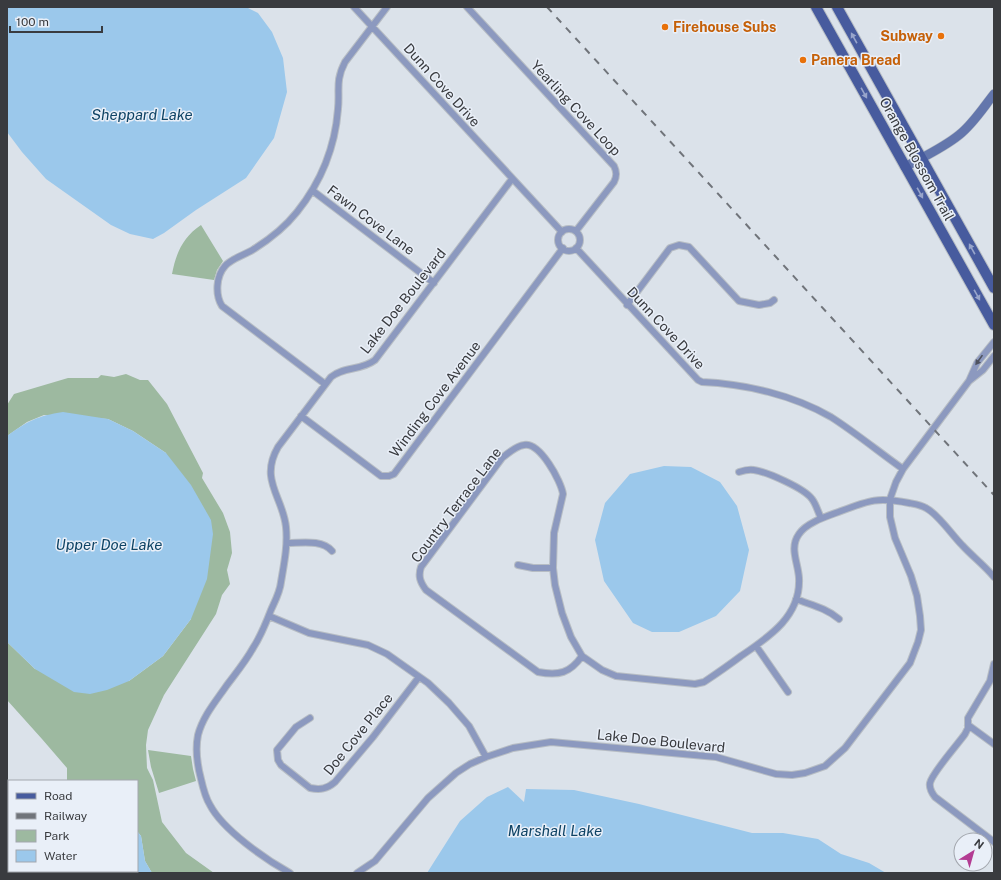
<svg xmlns="http://www.w3.org/2000/svg" width="1001" height="880" font-family="'Public Sans',sans-serif">
<rect width="100%" height="100%" fill="#dbe2ea"/>
<path fill="#9db9a0" d="M201,225L223,261L217,270L214,280L172,274C176,253 183,237 201,225Z
M126,374L140,380H148L167,404L203,473L202,478L223,513L230,532L232,553L227,570L230,584L222,595L216,614L164,695L148,730L146,745L147,768L153,780L162,822L186,853L214,873H152L145,861L141,836L137,831V781H67V768L42,739L7,700V642L35,669L129,681L163,656L191,619L166,453L133,431L108,419L44,415L27,422L7,436V405L14,394L68,378H98L101,375L114,377Z
M148,750L191,756L193,769L196,781L159,793L151,767Z"/>
<path fill="#9bc8eb" d="M7,7H246L258,13L272,32L283,58L287,92L274,138L246,178L196,210L164,233L153,239L130,234L111,225L46,179L22,152L7,132Z
M63,412L108,419L133,431L166,453L191,485L211,520L213,534L207,579L191,619L163,656L129,681L107,690L90,694L74,692L35,669L7,642V436C28,421 37,416 63,412Z
M664,466L691,467L720,482L737,506L749,550L740,591L716,616L679,632H652L633,623L604,581L595,540L605,503L630,474Z
M508,787L524,802L526,789L574,790L639,804L752,833H783L818,839L841,854L869,863L886,873H427L460,821L487,797Z
M137,831L141,836L145,861L152,873H61L62,871H137Z"/>
<g fill="none" stroke-linecap="round" stroke-linejoin="round">
<defs>
<path id="street" d="M354,7L562,232
M467,7L614,166C617,172 617,176 614,182L576,231
M313,191L434,283
M558 240a11 11 0 1 1 22 0a11 11 0 1 1-22 0Z
M576,248L698,380L702,382C746,384 793,395 831,417C856,433 879,452 903,469
M627,305L670,248L679,245L689,247L739,301L759,305L770,303L774,300
M969,381L977,363L994,342
M325,384L222,306C215,295 216,276 225,266C232,258 245,255 254,249C270,239 285,227 297,212C321,182 335,148 338,109C340,90 335,81 345,62L387,7
M301,416L381,476H389L394,474L563,248
M739,472C745,470 749,469 754,470C767,472 804,488 812,499C816,504 818,512 821,518
M287,543C301,543 322,539 332,551
M518,565L533,568H553
M796,599C811,605 826,608 839,619
M269,616L309,633L368,645L387,654L428,683L449,703L469,726L486,757
M756,646L788,692
M582,656C570,673 559,676 538,672L426,590C420,582 418,576 421,567L502,458C508,453 516,446 524,445C540,442 561,481 563,494L554,533L553,568L555,585L562,613L571,637L582,656L602,670L616,676L695,684L704,682C716,674 729,665 741,656C769,637 801,616 799,578C798,562 789,548 799,534C807,522 828,516 841,511C870,500 878,497 909,503C914,504 921,505 926,508C938,514 952,535 962,545C972,556 984,565 994,577
M994,664L990,681L968,718V728L965,734C958,744 932,773 930,783C929,788 932,793 935,797L994,842
M310,718L296,727L277,750L278,760L281,765L310,788C320,790 327,789 335,782L373,737L419,677
M968,725L994,744
M290,873C265,859 223,830 210,805C205,797 203,788 201,779C197,764 195,750 198,735C203,716 216,701 227,685C236,673 246,661 253,648C261,636 266,623 271,610C275,601 280,592 281,582C284,564 288,545 286,527C283,497 259,480 278,447L331,377C344,366 361,371 375,360L512,179
M357,873L375,861L428,798L456,773L470,764L486,757L513,748L551,742L716,757L776,774L792,775L805,773L825,766L845,748L910,663L918,642L921,630L920,616L917,596L911,576L895,538L890,517V499L896,482L903,469L969,381L983,370L994,356"/>
<path id="secondary" d="M905,167C923,157 943,148 959,135C973,124 983,108 994,94"/>
<path id="primary" d="M816,7L994,325
M837,7L994,288"/>
</defs>
<use href="#street" stroke="#b7bdc4" stroke-width="8"/>
<use href="#secondary" stroke="#b7bdc4" stroke-width="10"/>
<use href="#primary" stroke="#b7bdc4" stroke-width="12"/>
<use href="#street" stroke="#8c99bf" stroke-width="6"/>
<use href="#secondary" stroke="#6376ac" stroke-width="9"/>
<use href="#primary" stroke="#475b9e" stroke-width="10"/>
<path stroke="#70747a" stroke-width="2" stroke-dasharray="7 7" stroke-linecap="butt" d="M547,7L994,495"/>
</g>
<defs><path id="oneway-solid" d="M-6-.8H1V-3.2L6.5 0L1 3.2V.8H-6Z"/></defs>
<g fill="#98a5cb">
<use href="#oneway-solid" transform="translate(854 38) rotate(-119)"/>
<use href="#oneway-solid" transform="translate(864 93) rotate(61)"/>
<use href="#oneway-solid" transform="translate(920 193) rotate(61)"/>
<use href="#oneway-solid" transform="translate(972 249) rotate(-119)"/>
<use href="#oneway-solid" transform="translate(977 295) rotate(61)"/>
</g>
<use fill="#4e525f" href="#oneway-solid" transform="translate(979 360) rotate(125)"/>
<g fill="#e8710a" stroke="#e9eff8" stroke-width="1.5">
<circle cx="665" cy="27" r="4"/>
<circle cx="941" cy="36" r="4"/>
<circle cx="803" cy="60" r="4"/>
</g>
<g text-anchor="middle" stroke-width="3" stroke-linejoin="round" paint-order="stroke">
<g font-size="14" font-weight="bold" fill="#c56008" stroke="#e9eff8" text-anchor="start">
<text x="673" y="32">Firehouse Subs</text>
<text x="933" y="41" text-anchor="end">Subway</text>
<text x="811" y="65">Panera Bread</text>
</g>
<g font-size="14" fill="#393b3f" stroke="#e9eff8">
<text transform="translate(442 85) rotate(48)" y="5">Dunn Cove Drive</text>
<text transform="translate(576 108) rotate(47)" y="5">Yearling Cove Loop</text>
<text transform="translate(917 159) rotate(61)" y="5">Orange Blossom Trail</text>
<text transform="translate(371 220) rotate(37)" y="5">Fawn Cove Lane</text>
<text transform="translate(403 301) rotate(-52)" y="5">Lake Doe Boulevard</text>
<text transform="translate(666 328) rotate(47)" y="5">Dunn Cove Drive</text>
<text transform="translate(435 399) rotate(-53)" y="5">Winding Cove Avenue</text>
<text transform="translate(456 505) rotate(-53)" y="5">Country Terrace Lane</text>
<text transform="translate(358 734) rotate(-51)" y="5">Doe Cove Place</text>
<text transform="translate(661 741) rotate(6)" y="5">Lake Doe Boulevard</text>
</g>
<g font-size="15" font-style="italic" fill="#0e4365" stroke="#e9eff8">
<text x="142" y="120">Sheppard Lake</text>
<text x="109" y="550">Upper Doe Lake</text>
<text x="555" y="836">Marshall Lake</text>
</g>
</g>
<rect width="1001" height="880" fill="none" stroke="#393b3f" stroke-width="16"/>
<rect x="8" y="780" width="130" height="92" fill="#e9eff8" stroke="#a3a7ae"/>
<rect x="16" y="793" width="20" height="6" fill="#475b9e" stroke="#a3a7ae"/>
<text x="44" y="800" font-size="12" fill="#393b3f">Road</text>
<rect x="16" y="813" width="20" height="6" fill="#70747a" stroke="#a3a7ae"/>
<text x="44" y="820" font-size="12" fill="#393b3f">Railway</text>
<rect x="16" y="830" width="20" height="12" fill="#9db9a0" stroke="#a3a7ae"/>
<text x="44" y="840" font-size="12" fill="#393b3f">Park</text>
<rect x="16" y="850" width="20" height="12" fill="#9bc8eb" stroke="#a3a7ae"/>
<text x="44" y="860" font-size="12" fill="#393b3f">Water</text>
<g transform="translate(973 852) rotate(37)"><circle r="19" fill="#e9eff8" stroke="#a3a7ae"/>
<path d="M0-3L7 15L0 10L-7 15Z" fill="#b33c93"/>
<text y="-6" font-size="11" font-weight="bold" text-anchor="middle" fill="#393b3f">N</text>
</g>
<path d="M10 26v6h92v-6" fill="none" stroke="#393b3f" stroke-width="2"/>
<text x="16" y="26" font-size="12" fill="#393b3f" stroke="#e9eff8" stroke-width="3" paint-order="stroke">100 m</text>
</svg>
